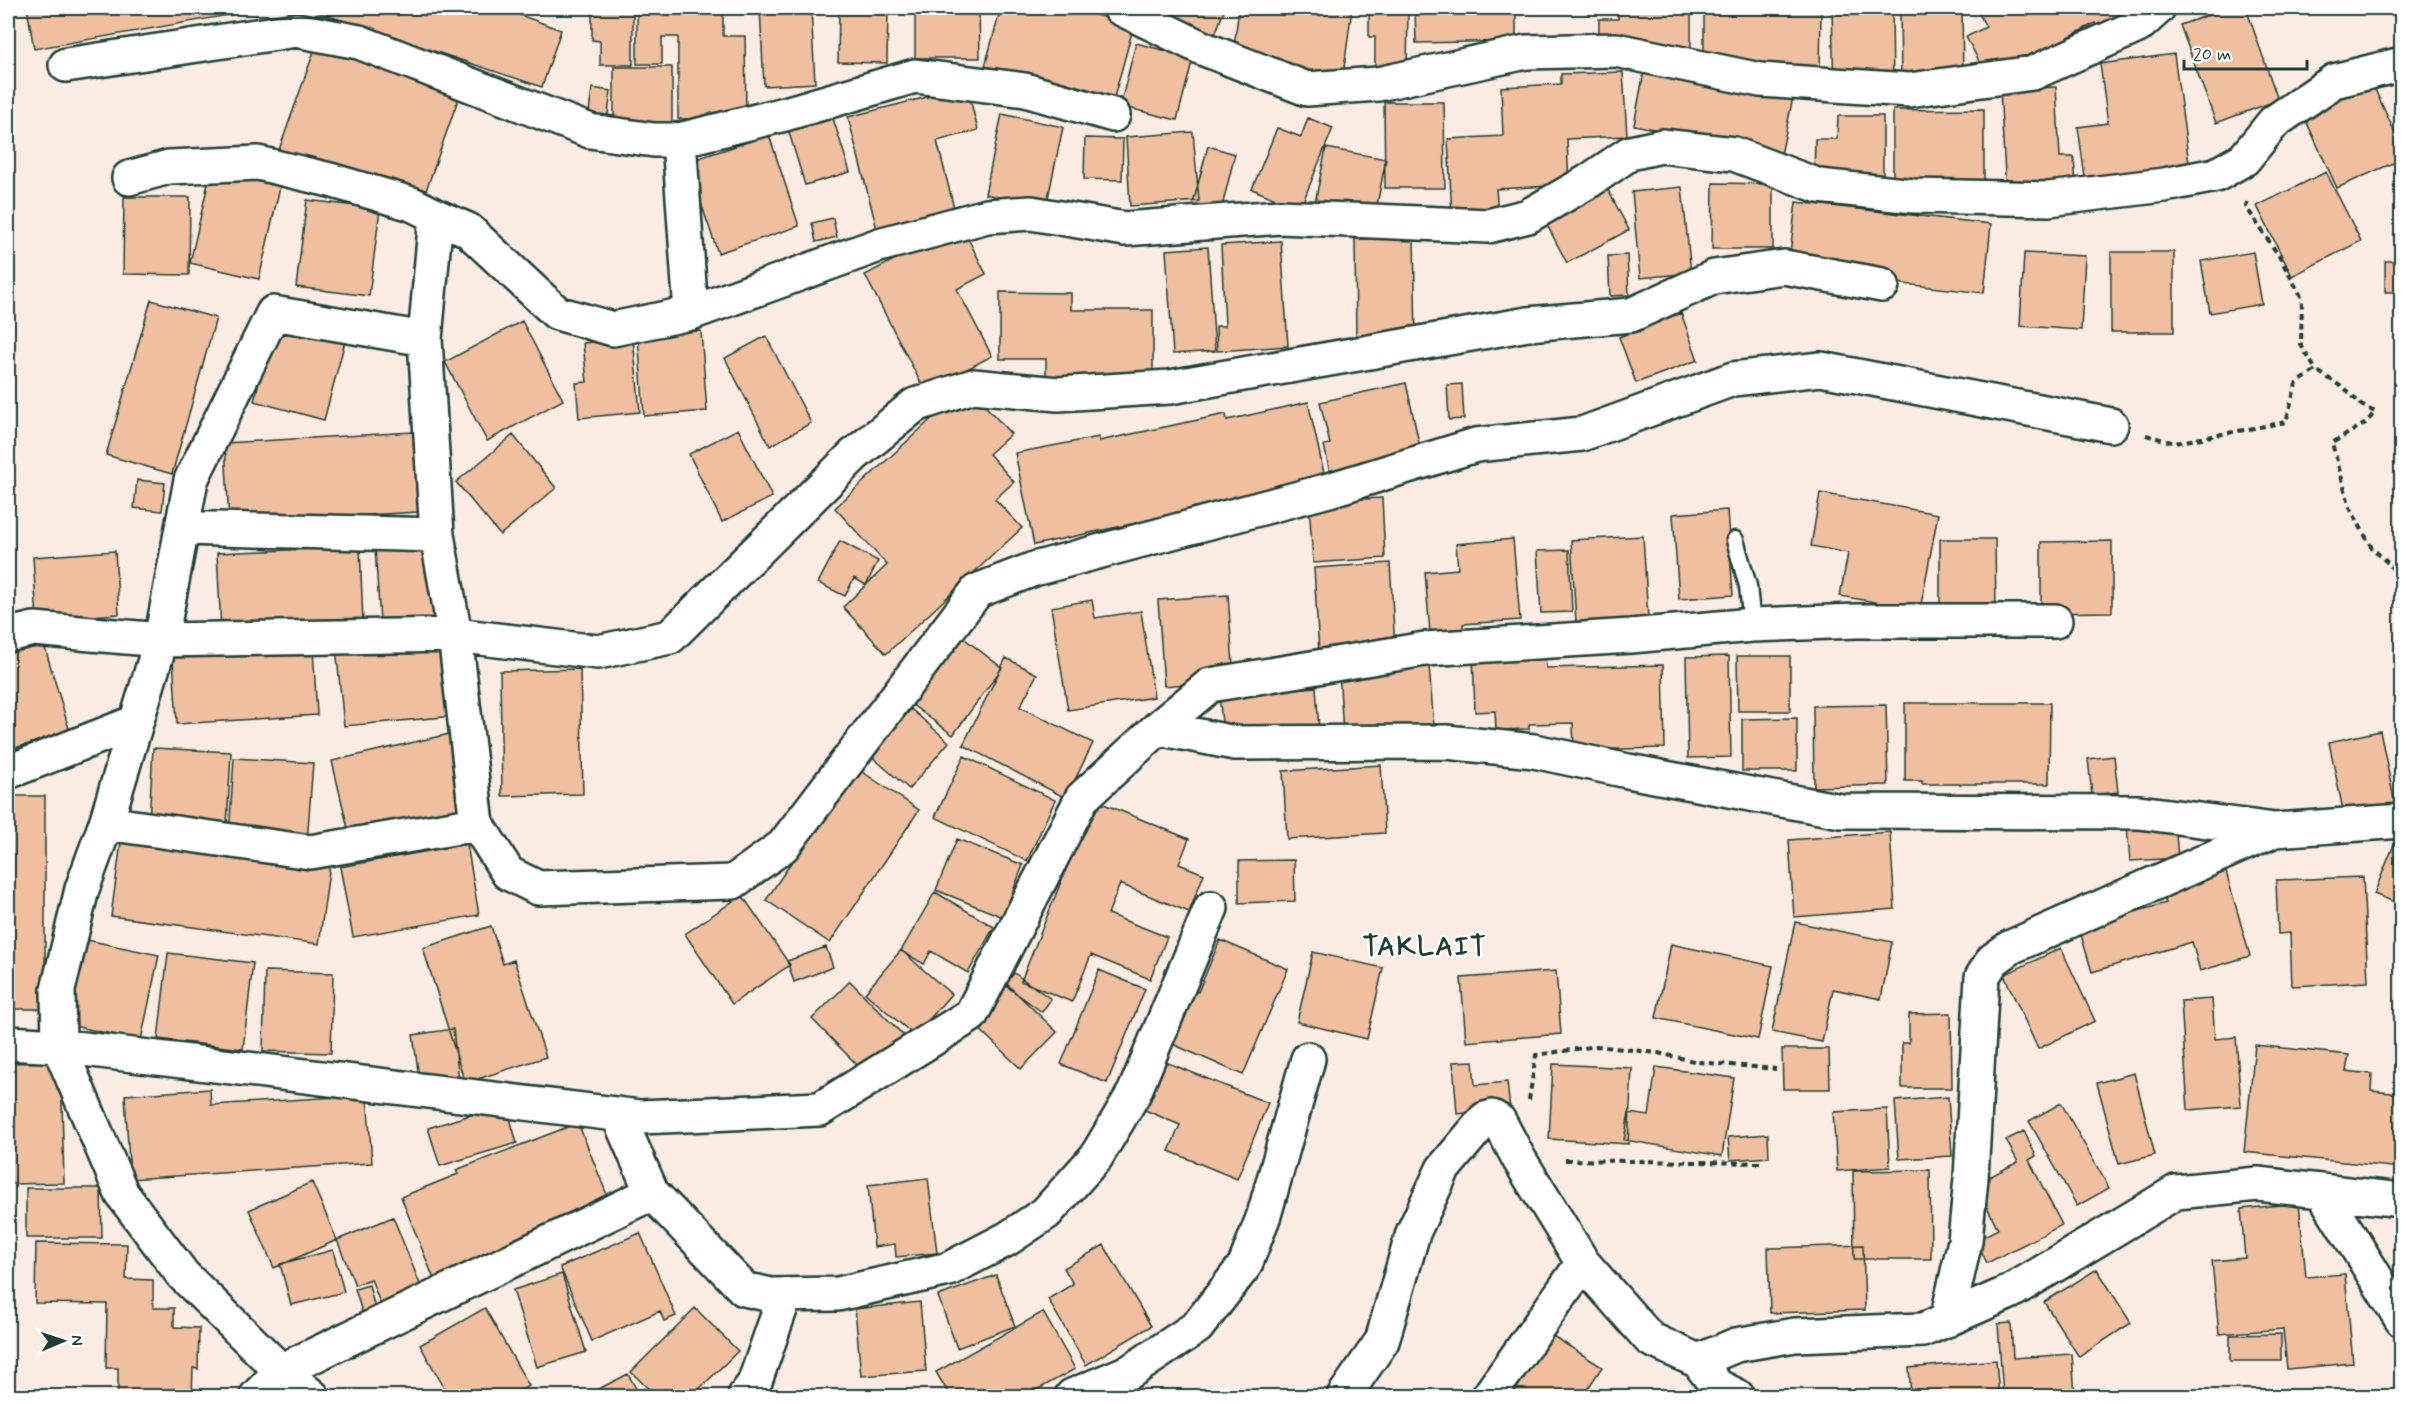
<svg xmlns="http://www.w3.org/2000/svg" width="2409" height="1404" font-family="Mynerve,sans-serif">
<rect width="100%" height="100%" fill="#faece2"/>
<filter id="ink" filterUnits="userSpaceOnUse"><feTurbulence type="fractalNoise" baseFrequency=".0167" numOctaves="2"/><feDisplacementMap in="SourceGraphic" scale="12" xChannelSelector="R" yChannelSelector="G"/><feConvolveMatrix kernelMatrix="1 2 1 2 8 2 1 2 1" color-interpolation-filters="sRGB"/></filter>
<g filter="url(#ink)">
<path fill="#f0bfa0" stroke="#1f3d34" stroke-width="1.5" d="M27,8H269L34,49Z
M305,8H501L561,30L542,87Z
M592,8H633V65H600V41L592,40Z
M637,8H723V36H745L746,118L678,119V37H662V64H637Z
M760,8H811L815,83L764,86Z
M839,8H888L887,63L838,62Z
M915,8H979L980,58H915Z
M1001,8H1069L1134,25L1113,101L985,66Z
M1146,8H1225L1208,53Z
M1239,8H1352L1343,76L1232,62Z
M1369,8H1408L1407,70L1375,69V37H1369Z
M1415,8H1516V41L1416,43Z
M1618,8H1691V55H1599V19H1618Z
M1704,8H1821L1820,76L1704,75Z
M1832,8H1892L1893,92H1834Z
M1900,8H1962L1963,82H1901Z
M1976,8H2135L2097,28L2095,23L1989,79L1966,37L1986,27Z
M2229,8H2246L2278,100L2216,123L2180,25Z
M317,43L460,94L422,202L279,150Z
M1136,43L1193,58L1177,120L1120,106Z
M2174,54L2191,178L2087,192L2078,127L2108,123L2100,64Z
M1645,66L1793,97L1781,155L1634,125Z
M614,67H672V126H614Z
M1623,72L1627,136L1567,139L1569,185L1496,189L1498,213L1452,215L1448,139L1503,136L1501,87L1561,84V74Z
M2372,83L2402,148V159L2337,188L2303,114Z
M967,87L978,130L937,141L954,208L877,229L848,117Z
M2056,87L2060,157H2074L2076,187L2006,191L2000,90Z
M592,88L611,91L607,122L588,120Z
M1384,102H1444L1445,188H1385Z
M1984,109V183H1893V110Z
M831,112L850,172L805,185L787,126Z
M1002,114L1063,127L1046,207L985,194Z
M1838,116H1883V179L1814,178L1815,139H1837Z
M1308,118L1333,128L1300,209L1252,189L1277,128L1301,137Z
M1193,132L1199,201L1130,206L1126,137Z
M769,135L799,226L718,253L687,162Z
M1085,138L1123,139L1122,180L1084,179Z
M1208,146L1235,154L1220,215L1192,207Z
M1326,148L1386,159L1375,215L1315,203Z
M212,166L281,182L259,279L190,263Z
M2326,172L2361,241L2292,276L2257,206Z
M1713,183L1773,184V249H1712Z
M1682,187L1691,273L1640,278L1632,192Z
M1607,188L1629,230L1567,263L1545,221Z
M124,197H190L189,275L123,274Z
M307,200L380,209L369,296L296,287Z
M1796,202L1991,224L1984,293L1788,271Z
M833,218L837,237L816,242L812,223Z
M961,225L986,274L957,289L992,356L925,391L865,275Z
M1355,239H1414L1416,340L1356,341Z
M1281,241L1288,346L1217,351L1216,326H1225L1221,245Z
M1208,247L1215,351L1173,354L1166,250Z
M2111,252H2174V332H2111Z
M2253,252L2262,304L2210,313L2201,261Z
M2024,253L2085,256L2081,330L2020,326Z
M1627,255L1629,295L1610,296L1608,256Z
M2385,261H2402V292H2385Z
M1000,292L1071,293V310H1153V384L1046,383V359H1000Z
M151,300L216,318L172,474L106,455Z
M1681,313L1698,360L1636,383L1619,337Z
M277,314L347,334L324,420L254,401Z
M522,321L563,400L487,441L445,362Z
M701,331L707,411L644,416L638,335Z
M766,336L811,423L770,446L725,358Z
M633,338L640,412L579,418L576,383L587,382L583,343Z
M1406,383L1421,452L1330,473L1324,445L1330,444L1320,402Z
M1462,384L1464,419L1449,420L1447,385Z
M967,386L1011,434L989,454L1014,482L995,499L1022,528L886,654L843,607L887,565L835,508Z
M1308,402L1326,482L1034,545L1015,453L1099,437V441L1226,414L1227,420Z
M738,429L772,497L722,522L689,454Z
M413,432L418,512L229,523L225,443Z
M513,435L556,488L500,535L456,482Z
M137,480L165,483L162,511L134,508Z
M1820,493L1938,514L1920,610L1840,596L1848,553L1811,546Z
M1382,498L1385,558L1313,563L1309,502Z
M1727,510L1733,595L1679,599L1673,514Z
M1643,536L1648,618L1576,622L1571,540Z
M1513,539L1520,620L1463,624V630L1430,633L1425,572L1458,569L1456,544Z
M1940,539H1995L1996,617H1940Z
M840,541L878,561L866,585L854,578L845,596L818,583Z
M2112,541V612L2041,613V542Z
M443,544L447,617L380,621L375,548Z
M360,547L363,623L221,629L217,553Z
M1569,550L1572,612L1541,613L1537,551Z
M115,551L119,614L37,620L33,557Z
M1390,563L1395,648L1319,653L1314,568Z
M1228,595L1234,680L1164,686L1158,600Z
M1092,600L1095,618L1141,611L1154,697L1068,710L1051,607Z
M961,636L1002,668L953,735L911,704Z
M448,637L455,716L344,726L336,647Z
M43,641L70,732L8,750V651Z
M313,648L317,715L177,724L173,658Z
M1545,655L1546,668L1663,665L1665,748L1574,750L1573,723L1529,724V729L1496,730L1495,711L1475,712L1473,657Z
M1729,656L1731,757L1688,758L1686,657Z
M1737,656H1790V711H1738Z
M1006,658L1037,674L1020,707L1093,743L1066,798L963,745Z
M1429,666L1434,727L1343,733L1339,672Z
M580,669L583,794L502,796L500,671Z
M1316,687L1319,730L1224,739L1219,696Z
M1905,703H2050L2049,784H1922V781H1905Z
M1886,705L1888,785L1814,787L1813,706Z
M911,709L949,742L909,789L871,756Z
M1797,718V771H1742V719Z
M2380,731L2395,804L2344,815L2329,742Z
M454,733L472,809L350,837L332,761Z
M153,748L231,752L227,826L149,822Z
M964,756L1055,800L1027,861L935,817Z
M2114,756L2118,792L2092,795L2088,759Z
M234,758L313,763L307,842L229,836Z
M1381,765L1385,833L1287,839L1283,771Z
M855,767L919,810L830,943L766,900Z
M8,796H45V1009H8Z
M1094,800L1189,839L1179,864L1204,874L1189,912L1120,884L1108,914L1167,937L1150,979L1091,955L1072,1002L1021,981Z
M2175,823L2178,858L2130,861L2127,826Z
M1890,832L1895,909L1794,917L1789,840Z
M2399,832L2402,833V905L2374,894Z
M122,835L330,864L319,944L111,916Z
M957,839L1023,865L1003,917L936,890Z
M467,844L479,915L353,937L340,867Z
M1294,860L1295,901L1239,903V861Z
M2226,872L2250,956L2200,971L2192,942L2092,972L2079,928L2166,903L2162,891Z
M2363,877L2368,982L2292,986L2290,933L2278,934L2276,880Z
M935,892L994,927L968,973L931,951L924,964L901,951Z
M742,895L790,965L732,1004L685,934Z
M1795,922L1892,942L1881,999L1833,989L1822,1042L1772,1032Z
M491,926L503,964L514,960L546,1057L465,1083L423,948Z
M87,940L159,955L141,1040L68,1025Z
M1220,940L1288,969L1243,1075L1170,1043L1193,990L1198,992Z
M1671,944L1773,966L1758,1039L1656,1018Z
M826,947L833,967L794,982L787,961Z
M2061,948L2095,1021L2038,1049L2004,975Z
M901,950L951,994L915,1036L865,993Z
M1313,952L1383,968L1367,1039L1297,1022Z
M168,953L253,963L243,1049L158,1039Z
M1099,970L1145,989L1107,1083L1061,1064Z
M265,971L333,973L331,1053L263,1051Z
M1556,971L1561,1034L1466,1042L1461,978Z
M1014,973L1051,999L1042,1012L1005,985Z
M850,981L905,1037L867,1075L812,1019Z
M1008,985L1057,1032L1021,1069L972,1022Z
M2212,999L2215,1039L2236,1037L2241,1106L2188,1110L2181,1001Z
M1951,1013L1952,1088H1902V1043H1909V1014Z
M453,1029L459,1080L420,1085L413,1035Z
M2255,1045L2349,1055L2346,1071L2372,1074L2371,1091L2402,1094V1168L2244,1152Z
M1782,1049H1829L1830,1089H1783Z
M1158,1059L1268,1103L1237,1179L1169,1151L1180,1125L1138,1107Z
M1473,1061L1475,1085L1507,1082L1510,1109L1457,1114L1453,1062Z
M61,1062L64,1183L8,1184V1063Z
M1553,1064L1632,1068L1628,1144L1549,1139Z
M1656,1067L1734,1078L1722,1156L1624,1140L1629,1113L1649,1116Z
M2134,1073L2155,1155L2119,1164L2097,1083Z
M210,1089L211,1105L367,1095L372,1163L130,1179L125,1095Z
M1948,1097L1952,1156L1899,1159L1895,1101Z
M2061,1103L2109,1188L2077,1206L2029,1121Z
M506,1104L517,1143L440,1166L428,1128Z
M1887,1109L1890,1167L1837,1171L1833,1112Z
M578,1123L612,1207L434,1279L401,1197L458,1174L456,1170Z
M2024,1131L2036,1156L2029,1160L2062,1225L1987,1263L1976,1240L1998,1229L1976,1184L2018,1162L2006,1140Z
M1768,1134L1769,1157L1730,1160L1728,1137Z
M1930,1170L1931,1259H1854L1853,1171Z
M928,1178L937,1253L896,1257L895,1244L874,1247L868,1185Z
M312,1182L337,1240L274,1268L249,1210Z
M26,1188H101L102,1238H26Z
M2299,1203L2306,1277L2345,1274L2353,1363L2287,1369L2283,1329L2219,1334L2212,1261L2245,1258L2241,1209Z
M393,1217L424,1294L383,1311L371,1279L355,1285L337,1240Z
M640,1233L676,1316L664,1321L660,1311L592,1341L560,1267Z
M36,1243L127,1244L126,1279L153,1280V1308H174V1327L199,1328L198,1369L193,1368L192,1396H118V1368H106L107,1304L35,1303Z
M1104,1245L1151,1326L1086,1365L1048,1299L1073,1284L1064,1268Z
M1863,1245L1865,1310L1770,1313L1768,1248Z
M333,1250L344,1292L291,1305L280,1264Z
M2097,1269L2131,1323L2079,1357L2044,1302Z
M562,1274L586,1352L537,1367L513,1290Z
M996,1275L1015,1326L957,1348L938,1296Z
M369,1285L375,1309L362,1312L355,1289Z
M920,1302L926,1371L861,1376L855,1309Z
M485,1308L529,1386L511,1396H449L420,1345Z
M695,1308L738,1351L692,1396H656L631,1372Z
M1043,1312L1075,1369L1026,1396H950L936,1372Z
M2011,1323L2013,1358L2072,1354L2075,1396H2003L1998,1324Z
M1545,1331L1602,1367L1583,1396H1504Z
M2281,1334V1361H2230V1335Z
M1996,1360L1999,1396H1911L1909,1368Z
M628,1374L640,1396H585Z"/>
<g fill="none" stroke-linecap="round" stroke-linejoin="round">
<defs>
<path id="lane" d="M1735,540L1748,586L1752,625"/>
<path id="street" d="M1120,8L1202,48L1307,89L1378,84L1526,52L1616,50L1760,80L1909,90L2033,73L2138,26L2158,8
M66,65L296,30L359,42L590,131L654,140H679L785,114L915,76L1025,90L1113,115
M679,140L691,313
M129,178L169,167L258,163L330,180L412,204L436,216
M425,339L436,216L468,230L557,313L613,329L691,313L879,245L987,216L1031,213L1125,229L1280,217L1488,226L1528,216L1589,181L1630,153L1662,146L1734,154L1819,186L1914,196L2049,199L2164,185L2216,175L2244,159L2274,122L2334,81L2402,64
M182,528L437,535
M2055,621H1857L1752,625L1631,636L1425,649L1210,685L1158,728L1235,743L1446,742L1534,751L1628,771L1841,811L2139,812L2275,830L2402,821
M8,635L34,629L161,640L455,635L598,652L670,637L854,455L915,405L973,386L1058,394L1170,387L1528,324L1631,315L1714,277L1784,267L1882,285
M8,772L136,722
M106,823L310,852L477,824
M8,1043L59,1046L640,1117L820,1109L971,1015L1082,798L1158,728
M618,1115L652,1193L744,1289L771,1295L838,1294L949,1269L1007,1239L1046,1213L1096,1157L1134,1093L1211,908
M2322,1191L2402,1320
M1947,1320L1965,1241L1971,1178L1982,977L1993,960L2011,947L2275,830
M257,1396L281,1371L652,1193
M312,1396L281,1371L183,1275L122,1194L59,1046L58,990L82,889L106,823L161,640L191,480L273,313L425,339L437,535L455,635L477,824L508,873L538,888L733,882L783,846L977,591L1034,569L1329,490L1476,445L1582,434L1733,379L1821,369L2111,425
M745,1396L754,1384L785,1295
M1072,1396L1131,1371L1197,1327L1245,1265L1264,1215L1308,1059
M1344,1396L1382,1341L1413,1233L1443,1169L1485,1119L1492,1117L1499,1121L1519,1159L1583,1263L1650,1339L1698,1361
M1489,1396L1583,1263
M1737,1396L1717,1386L1698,1361L1736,1345L1795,1335L1923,1330L2010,1292L2176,1192L2258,1184L2402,1200"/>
</defs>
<use href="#lane" stroke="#1f3d34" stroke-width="21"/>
<use href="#street" stroke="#1f3d34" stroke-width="38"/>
<path stroke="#1f3d34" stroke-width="4" stroke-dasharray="6 4.5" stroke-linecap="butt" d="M2247,202L2246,207L2279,256L2302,298L2301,345L2316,370
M2146,435L2175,443L2286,422L2296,384L2316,370L2348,391L2361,405L2375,412L2366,423L2332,443L2350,508L2372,548L2390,565L2402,583
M1529,1100L1536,1055L1597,1046L1658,1053L1698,1062L1776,1069
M1565,1160L1762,1163"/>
<use href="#lane" stroke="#fff" stroke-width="16"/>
<use href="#street" stroke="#fff" stroke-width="33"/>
</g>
</g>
<g text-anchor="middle" stroke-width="4.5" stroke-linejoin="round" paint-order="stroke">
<g font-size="27" font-weight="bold" letter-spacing="1.5" fill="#1f3d34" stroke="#fff">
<text x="1425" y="955">TAKLAIT</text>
</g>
</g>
<rect width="2409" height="1404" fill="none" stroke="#fff" stroke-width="30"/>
<rect x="15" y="15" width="2379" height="1374" fill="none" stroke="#1f3d34" stroke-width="2" filter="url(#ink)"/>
<g transform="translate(63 1341) rotate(88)" stroke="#ffffff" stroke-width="4.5" paint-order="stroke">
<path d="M0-4.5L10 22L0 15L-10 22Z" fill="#1f3d34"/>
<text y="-9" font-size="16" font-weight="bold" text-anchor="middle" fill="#1f3d34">N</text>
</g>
<path d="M2184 60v9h123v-9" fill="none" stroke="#1f3d34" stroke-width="3"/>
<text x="2193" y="60" font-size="18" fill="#1f3d34" stroke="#ffffff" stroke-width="4.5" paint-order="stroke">20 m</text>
</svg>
